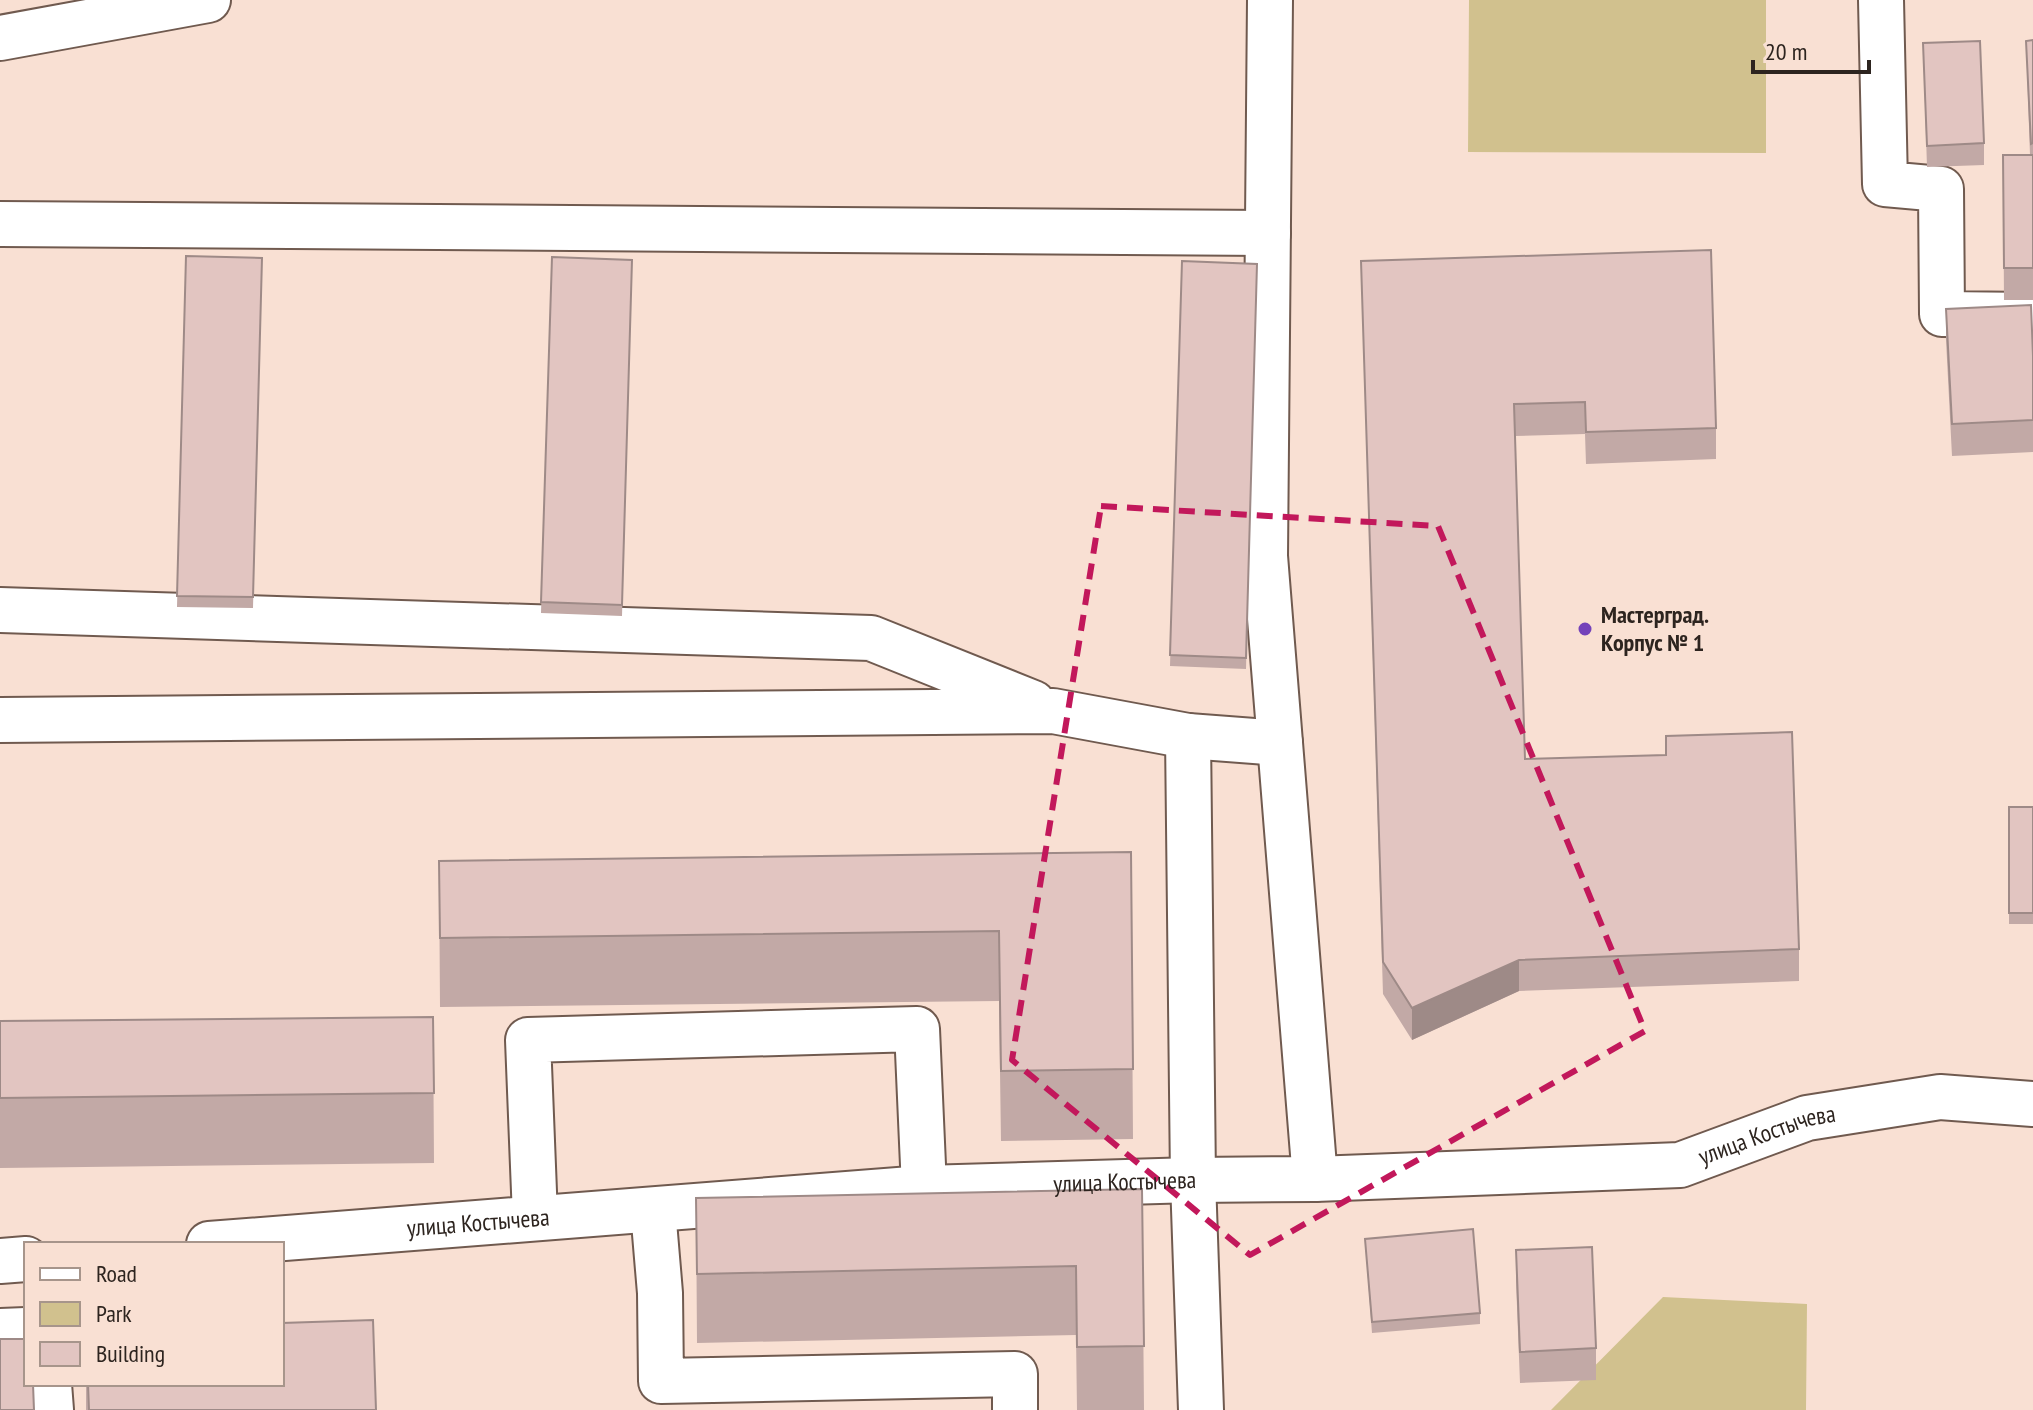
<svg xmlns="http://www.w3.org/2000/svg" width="2033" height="1410" font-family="'PT Sans Narrow',sans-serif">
<rect width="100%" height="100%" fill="#f9e0d3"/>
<path fill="#d1c18e" d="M1469,0H1766V153L1468,152Z
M1663,1297L1807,1304L1806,1410H1551Z"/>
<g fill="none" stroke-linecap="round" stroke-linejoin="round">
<defs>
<g id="minor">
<path d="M1270,0L1265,556L1315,1179"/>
<path d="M1881,0L1885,184L1941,189L1942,314L2033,315"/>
<path d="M0,38L208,0"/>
<path d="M0,224L1268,233"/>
<path d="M0,610L871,638L1033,703"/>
<path d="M0,720L1053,711L1188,736L1193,1180L1201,1410"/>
<path d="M1188,736L1280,743"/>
<path d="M653,1210L660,1293L661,1381L1015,1374V1410"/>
<path d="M535,1217L528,1040L917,1029L924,1188"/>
<path id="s1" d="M209,1244L924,1188L1193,1180L1315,1179L1680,1165L1807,1118L1940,1097L2033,1104"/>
<path d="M0,1261L26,1259"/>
<path d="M0,1331L26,1330"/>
<path d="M49,1384L51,1410"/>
</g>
</defs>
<use href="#minor" stroke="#705a4f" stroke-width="48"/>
<use href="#minor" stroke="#fff" stroke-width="44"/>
</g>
<path fill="#c2a9a6" d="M2033,40V300H2004L2003,155H2030L2026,41Z
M1923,43L1984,143V165L1927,167Z
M186,256L262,258L253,608L177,607Z
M552,257L632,260L622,616L541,613Z
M1182,261L1257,264L1246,669L1170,666Z
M1361,261L1716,428V459L1586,464L1585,434L1515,436L1525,759L1799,949V981L1519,991L1412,1040L1383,994Z
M1946,309L2033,356V452L1952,456L1946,340Z
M2009,807H2033V924H2009Z
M1131,852L1133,1139L1001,1141L999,1001L440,1007L439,861Z
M433,1017L434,1163L0,1168V1021Z
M1142,1189L1144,1410H1077L1076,1335L697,1343L696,1198Z
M1365,1239L1480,1313V1324L1372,1333Z
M1516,1250L1596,1348V1380L1520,1383L1516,1281Z
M86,1384H282L376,1410H86Z"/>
<path fill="#9e8a87" d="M1519,960V991L1412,1040V1008Z"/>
<path fill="#e2c5c1" stroke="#9e8a87" stroke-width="2" d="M2033,40V143L2031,144L2026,41Z
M1980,41L1984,143L1927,146L1923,43Z
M2003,155H2033V268H2004Z
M1711,250L1716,428L1586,432L1585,402L1514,404L1525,759L1666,755V736L1792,732L1799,949L1519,960L1412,1008L1383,962L1361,261Z
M186,256L262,258L253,597L177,596Z
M552,257L632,260L622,605L541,602Z
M1182,261L1257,264L1246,658L1170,655Z
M2031,305L2033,356V420L1952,424L1946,309Z
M2009,807H2033V913H2009Z
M1131,852L1133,1069L1001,1071L999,931L440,938L439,861Z
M433,1017L434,1093L0,1098V1021Z
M1142,1189L1144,1346L1077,1347L1076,1266L697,1274L696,1198Z
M1473,1229L1480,1313L1372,1322L1365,1239Z
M1592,1247L1596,1348L1520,1352L1516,1250Z
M373,1320L376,1410H89L88,1384H282V1323Z
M0,1339H26V1384H33L34,1410H0Z"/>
<path fill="none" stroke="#c2185b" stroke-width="6" stroke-dasharray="16 10" stroke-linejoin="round" d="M1101,506L1438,526L1645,1031L1250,1255L1012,1060Z"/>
<circle fill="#7442ba" stroke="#f9e0d3" stroke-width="3" cx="1585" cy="629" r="8"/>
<g text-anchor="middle" stroke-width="8" stroke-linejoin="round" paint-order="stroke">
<g font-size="24" font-weight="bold" fill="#2d241f" stroke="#f9e0d3" text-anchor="start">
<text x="1601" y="623">Мастерград.<tspan x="1601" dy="28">Корпус № 1</tspan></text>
</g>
<g font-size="24" fill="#2d241f" stroke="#f9e0d3">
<text dy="8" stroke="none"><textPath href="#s1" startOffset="1566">улица Костычева</textPath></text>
<text dy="8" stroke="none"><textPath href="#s1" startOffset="918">улица Костычева</textPath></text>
<text dy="8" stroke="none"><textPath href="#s1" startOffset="270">улица Костычева</textPath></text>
</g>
</g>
<rect x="24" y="1242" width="260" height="144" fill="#f9e0d3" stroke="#a7958b" stroke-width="2"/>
<rect x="40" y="1268" width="40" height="12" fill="#ffffff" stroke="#a7958b" stroke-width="2"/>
<text x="96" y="1282" font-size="24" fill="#2d241f">Road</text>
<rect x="40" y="1302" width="40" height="24" fill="#d1c18e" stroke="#a7958b" stroke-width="2"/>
<text x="96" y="1322" font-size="24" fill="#2d241f">Park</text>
<rect x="40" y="1342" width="40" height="24" fill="#e2c5c1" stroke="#a7958b" stroke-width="2"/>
<text x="96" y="1362" font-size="24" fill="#2d241f">Building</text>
<path d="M1753 60v12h116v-12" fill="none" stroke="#2d241f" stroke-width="4"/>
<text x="1765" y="60" font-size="24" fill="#2d241f" stroke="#f9e0d3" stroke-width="6" paint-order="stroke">20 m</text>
</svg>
